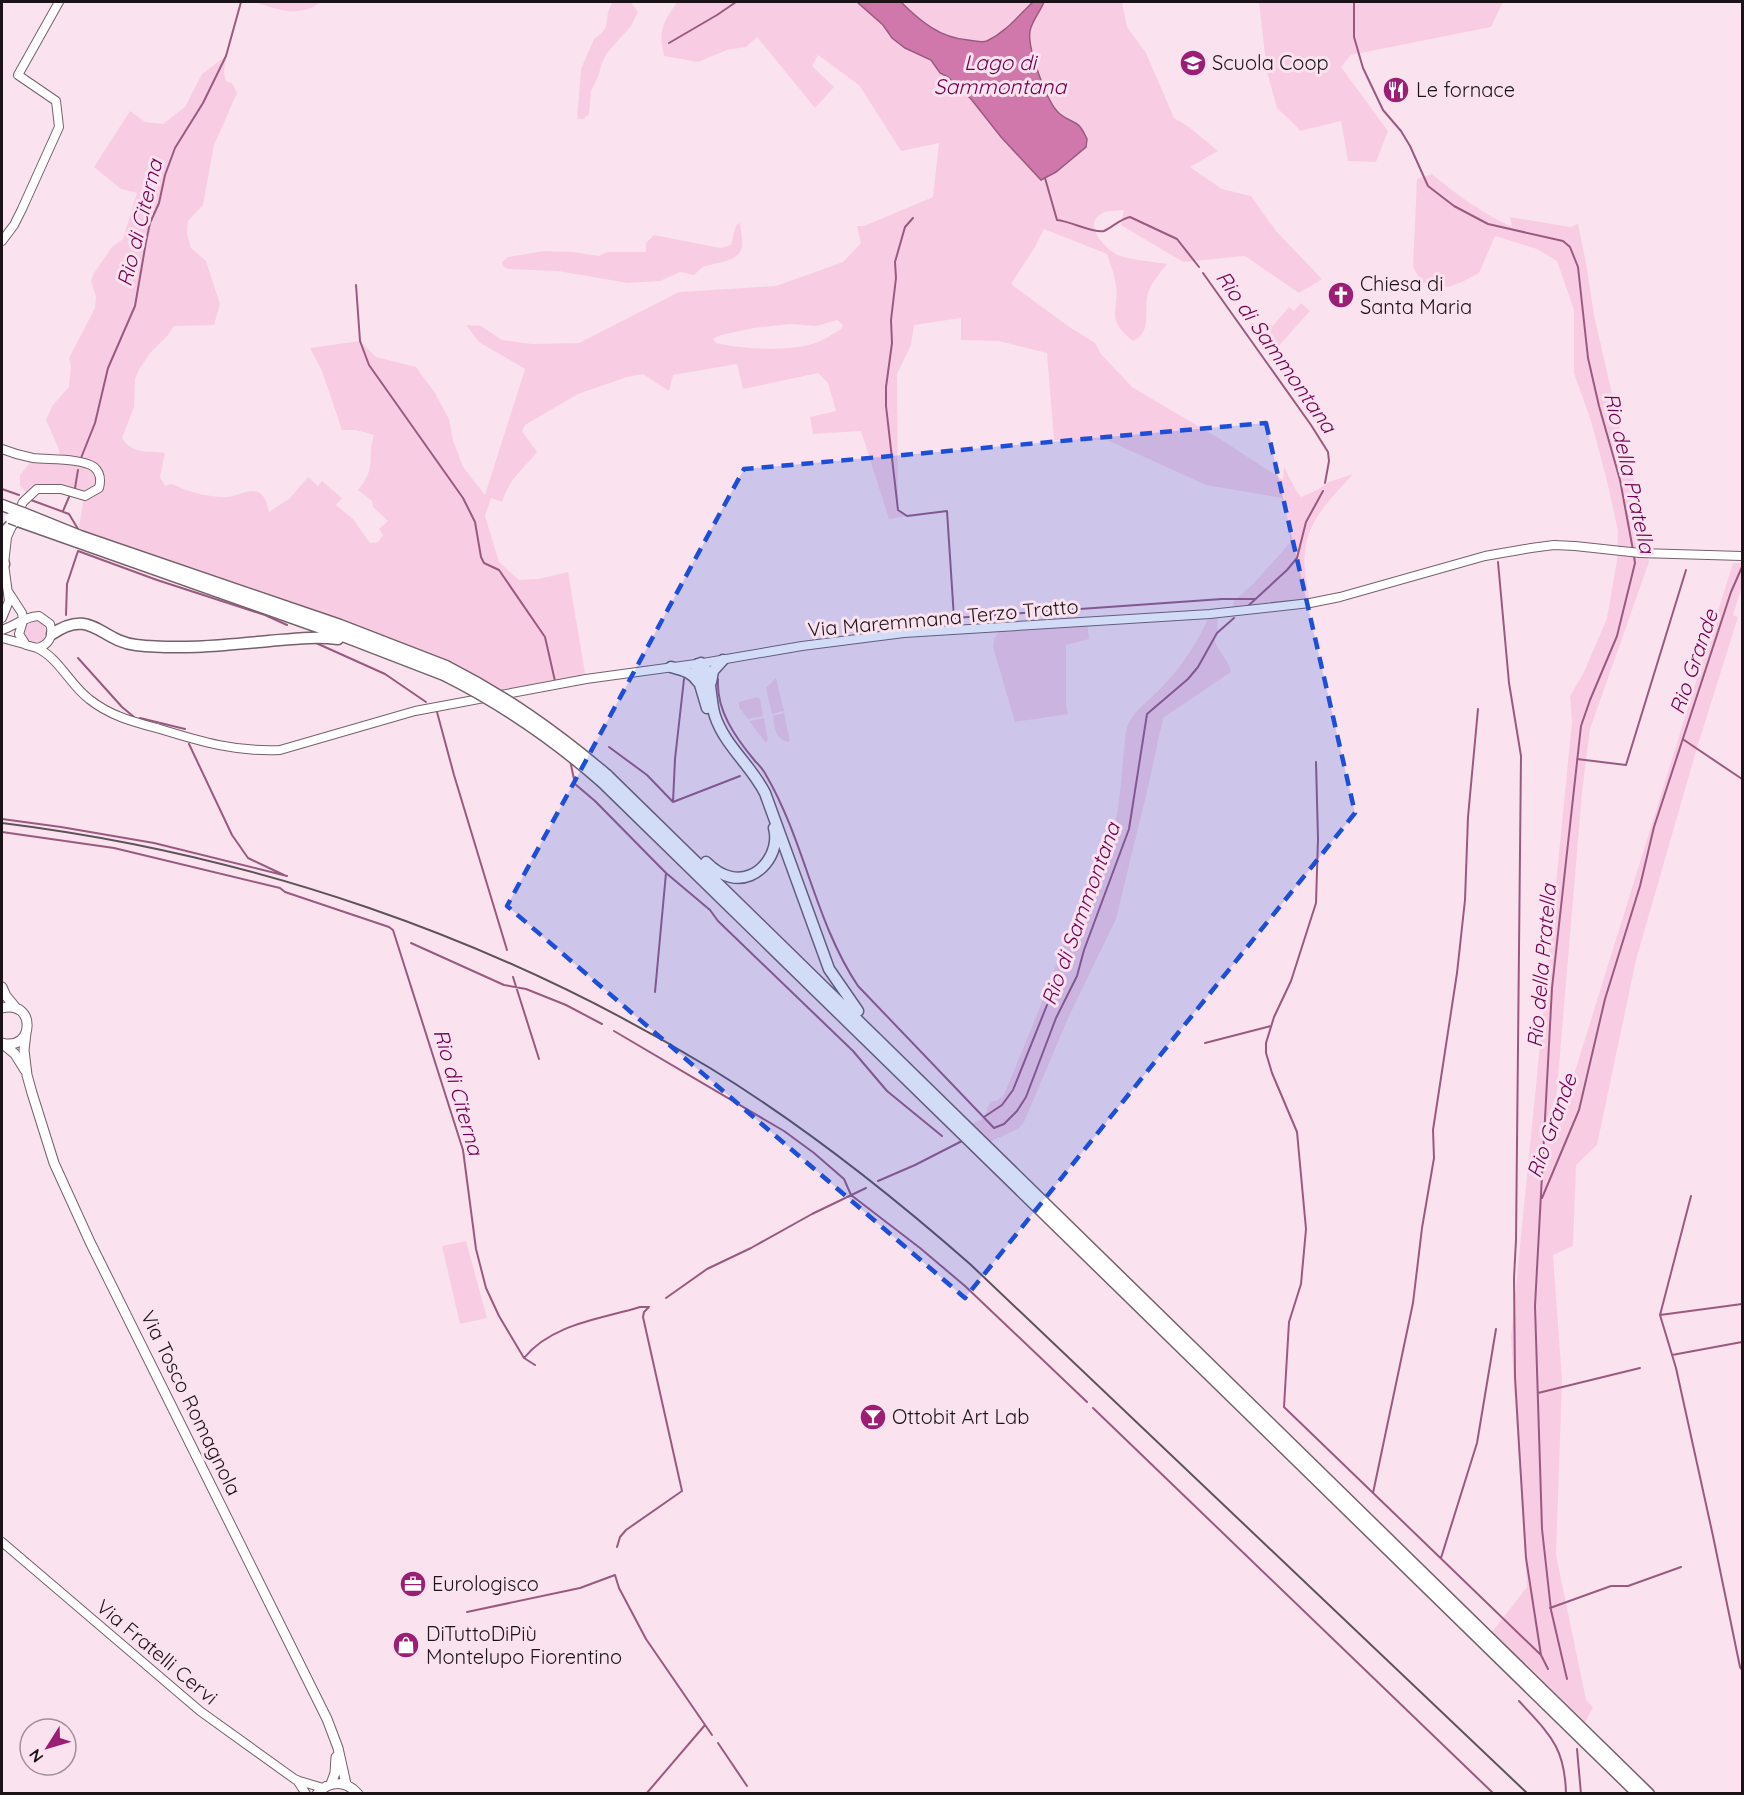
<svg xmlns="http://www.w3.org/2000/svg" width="1744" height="1795" font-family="Quicksand,sans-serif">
<rect width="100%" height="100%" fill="#fae3ef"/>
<path fill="#f8cde4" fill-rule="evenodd" d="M255,2H321C299,18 278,10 255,2Z
M612,2H631L638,12L631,26L607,53L602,63L598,77L591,91L589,114L583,119H577L581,69L594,39L602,33L606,27L608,12Z
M677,2H857L883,25L892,38L905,48L931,60L940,73L948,77L971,99L1001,137L1041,180L1086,147L1078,123C1073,120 1066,118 1061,115C1048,105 1027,47 1030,32C1032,21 1040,12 1044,2H1122L1127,27L1146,53L1174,118L1189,127L1218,151L1190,167L1222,189L1251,196L1276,231L1322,279L1299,293L1245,256L1183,262L1121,225L1124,210C1117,211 1106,210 1101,214C1083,225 1104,247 1116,254C1123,259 1156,262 1167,264C1160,273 1152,282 1148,293C1143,310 1153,332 1133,341C1105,318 1119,314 1116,286C1115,276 1110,264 1107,254L1044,229L1035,247L1011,284L1068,326L1095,343L1101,354L1132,387L1220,439L1283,480L1284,467L1297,492L1301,497L1317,490L1329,482L1353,474C1333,497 1307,520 1305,552C1303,568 1308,587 1310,603L1232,612L1234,601L1253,584L1290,543V525L1282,498L1206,485L1107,440H1054L1047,353L999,341L961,340V318L914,325L911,345L897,374L898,510L907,516L889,519L861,431L813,434L810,417L836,411L828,383L818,373L743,389L737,364L673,375L669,391L643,374L627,377L578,394L525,425L522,431L537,452C521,472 511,476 502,502L491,498L485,516L499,562L519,580L538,579L568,572L586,679L499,695L78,535L84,496L48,488L29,495L20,486V475L34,458L61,460L58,447L46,420L52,406L69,387L71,366L69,358L95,308L96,297L91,281L94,273L112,247L123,239L137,193L121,189L94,167L130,111L145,122L163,124L185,107L202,74L226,56L224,72L226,81L232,83L237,93L214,145L203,205L188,221L187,234L191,248L206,261L220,304L214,325L174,326L168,335L150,353L140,368L135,379L134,407L122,438C133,455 147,450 165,453L160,477L165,486L172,484C189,492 206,497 226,497C238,497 246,488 258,492C266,496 267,504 269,512L290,498L308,477L318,486L322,481L342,498L336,505L353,519L370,543L378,542L383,535L379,529L388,521L373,507L372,501L358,490C378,466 366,458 374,435L356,430H342L322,371L310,348L360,341L376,357L416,367L435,393L449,419L453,440L463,467L485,495L525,369L479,342L466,325L481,326L502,340L532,344L579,343L679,292L776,286L843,262L861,243L857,226H864L933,197L939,143L901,151L859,85L818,55L812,66L834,87L815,108L757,37L746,47L727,50L698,62L664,56C658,30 663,23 677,2ZM837,320L843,325L841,329C833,334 824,340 815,343C792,352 740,349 716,343L713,339L721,335L754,328L790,324L817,326Z
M901,2H1033C1018,16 1006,32 987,41C981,43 974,41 968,40C941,38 919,22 901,2Z
M1259,2H1503L1491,27L1351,55L1341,67L1388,131L1376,162L1348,161L1341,121L1300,131L1298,128L1277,108L1267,72Z
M1432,174C1457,195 1482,213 1512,227L1510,217L1570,227L1578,224L1586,263L1594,315L1626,455L1637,488L1639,516L1649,562L1590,729L1582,793L1555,1113H1562L1733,563H1742V586L1733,615L1738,617L1696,751L1636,960L1597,1145L1576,1165L1573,1246L1553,1255L1562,1380L1556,1555L1586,1700L1593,1707L1582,1728L1489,1636L1527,1587L1511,1337L1572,722L1570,696L1584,672L1607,618L1617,560L1618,531L1607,481L1591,421L1574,373V310L1557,261L1537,249L1495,236L1479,273L1462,282L1449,287L1422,283L1413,267L1417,179Z
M740,223C741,231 743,240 742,247C739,262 716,263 705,266C700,268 698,272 694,275L680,272L660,281L628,283L558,271L508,269L503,266L502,262L508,257L544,251L573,252L599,256L607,252H646V243L654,235L720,248L731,245L736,225Z
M1301,303L1310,311L1275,350L1262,338L1289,307L1294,311Z
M1218,613L1217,633L1214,638C1218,653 1227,656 1231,672L1163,718L1148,787L1116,919L1069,1016L1024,1122L1018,1129L985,1144L967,1126L984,1118L990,1102L998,1100L1004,1095L1047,990L1092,867C1120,850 1120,782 1124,751C1125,744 1125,735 1127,728C1133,710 1150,700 1162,687C1183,665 1198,642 1210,614Z
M24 632a11 11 0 1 1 22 0a11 11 0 1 1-22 0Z
M1087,622L1089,639L1066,645V705L1068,714L1015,722L993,647L994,639L1002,627Z
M776,678L784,711L772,714L766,688Z
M757,697L760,699L763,716L748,719L739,707V702Z
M784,713L790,741L788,742C775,739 775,728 773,716Z
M764,718L768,740L766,743L749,721Z
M466,1241L487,1318L460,1324L442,1246Z"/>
<path fill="#d078ac" stroke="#9a5a80" stroke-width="1.5" d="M857,2H901C920,21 940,38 968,40C974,41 981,43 987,41C1006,32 1018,16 1033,2H1044C1040,12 1032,21 1030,31C1027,47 1047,104 1060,114C1075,126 1077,117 1087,139L1086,147L1056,172L1041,180L1001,137L971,99L948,77L940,73L931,60L905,48L892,38L883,25Z"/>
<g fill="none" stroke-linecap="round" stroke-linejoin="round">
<path stroke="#9a5a80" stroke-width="2" d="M1354,2V37L1363,68L1383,110L1401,131L1410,146L1428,186L1454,206L1488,224L1563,241L1570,247L1578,267L1588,358L1599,406L1620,480L1633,550
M669,43L717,15L736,2
M1045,178L1057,220C1070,221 1095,234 1104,231C1113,227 1120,219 1130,217L1177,239L1199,267
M913,218L905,227L895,262L896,278L891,320L892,343L886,387V406L898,510L907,516L947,511L954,618L1222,599H1255
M1203,273L1311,425L1328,452L1329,461L1325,483
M356,285L360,341L369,365L463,498L475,522L481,557L484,563L499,570L545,637L555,681
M81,458L95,423L108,368L135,306L146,242L150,223L159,203L165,175L175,148L203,103L226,56L241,2
M75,488L78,470
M2,489L19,495
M31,500L69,514L78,529
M63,511L69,497
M1498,562L1509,683L1521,756L1516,1240L1514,1278L1515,1377L1519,1445L1526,1558L1541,1655L1548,1669
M1248,606L1287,570L1297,558L1306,522L1323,491
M66,615L67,584L78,551L157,580L265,615L287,625
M316,643L385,674L426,702
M78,658L122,707L134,717
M718,679C716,710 735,737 755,761C759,765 763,769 766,775C805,842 815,922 858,986L994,1128L1004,1124L1017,1111L1026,1097L1056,1018L1077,976L1084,950L1129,829L1147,714L1188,679L1198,667L1217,633L1234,618
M437,712L454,775L507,950
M140,718L185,729
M1684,740L1742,779
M189,744L232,835L248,858L284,875
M609,747L647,775L673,802
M1577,759L1626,765L1686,570
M570,760L575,784L595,801L666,873L710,910L718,921L853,1051L887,1091L942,1136
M1316,762L1318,839L1316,903L1291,981L1274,1017L1266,1043V1053L1272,1073L1297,1132L1306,1229L1301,1284L1289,1322L1284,1407L1541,1655
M673,802L675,759L684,679
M673,802L740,776
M2,819L61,827L154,843L287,876
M2,832L114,848L280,888L285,892L389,927L393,930L463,1150L476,1249L486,1288L499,1316L524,1358L535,1365
M411,943L504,985L526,989L566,1005L602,1024
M513,977L539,1059
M655,992L666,873
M614,1031L784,1131L814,1153L844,1179L851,1195L920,1248L965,1286L1087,1402
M1205,1043L1271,1026
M984,1117L1002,1105L1013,1090L1047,1005
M878,1181L915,1165L962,1141
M1691,1196L1660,1315L1676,1368L1713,1536L1740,1667L1742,1670
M1542,1198L1579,1110L1605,999L1640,886L1654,827L1731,592L1742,567
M666,1298L707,1269L751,1248L812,1214L866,1188
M1660,1315L1742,1304
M1672,1355L1742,1342
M524,1358C551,1324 601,1319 640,1307H649
M1538,1393L1640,1368
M1093,1408L1494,1794
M1373,1493L1413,1303L1422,1228L1434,1158L1433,1130L1457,973L1465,900L1468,817L1478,709
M617,1547L620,1537L626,1530L682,1491L643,1317L644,1312L649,1307
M1441,1558L1477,1443L1496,1329
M1550,1608L1611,1586H1628L1681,1567
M467,1612L580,1588L615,1575L619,1588L646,1639L712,1735
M1567,1679L1551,1610L1542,1529L1535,1306L1552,988L1581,726L1590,700L1617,636L1635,563L1634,556
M1519,1701C1549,1734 1565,1746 1566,1794
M718,1743L747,1786
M1577,1749L1581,1794
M646,1794L705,1725"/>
<defs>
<path id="secondary" d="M2,241L14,225L22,209L59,127L56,101L18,75L59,2
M2,449C12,453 22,456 33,458C49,460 81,458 94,467C101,473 101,480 99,488L85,496L61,489H37L23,502L7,537L4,564L9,601L2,618
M9,593L22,613L23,621
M2,630C14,626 26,616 39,616L50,624C54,636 49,645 37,648L26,645L19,634L23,621
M2,638L24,644
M37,648C59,658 70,685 89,699C110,716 134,722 160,729C202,742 236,752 280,750L415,711L586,679L703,663L802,646L904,633L1210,614L1310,603L1340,597L1485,556L1531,548L1554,545L1575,546L1640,553L1742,556
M2,1542L200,1711L296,1780L323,1788
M297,1780L306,1794"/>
<path id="primary" d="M2,987L6,996L16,1008
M2,1008C36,999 35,1052 2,1043
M26,1033L24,1050L27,1075L32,1093L54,1163L90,1242L327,1719L338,1748L346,1784
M3,1044L15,1054L25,1070
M331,1784L335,1773L336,1757
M317,1794C329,1780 346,1780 358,1794"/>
<path id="highway" d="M2,505L15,510
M23,513L80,536L340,625L446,666
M18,521L335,633L444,675
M2,534L15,521
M2,558L4,564
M52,634C92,607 100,641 136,645C180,650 225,645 269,641C292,639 315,636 338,639
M701,663C712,672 710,702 715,716C725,746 751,765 765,793L829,969L858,1011
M698,664L696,671L707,708
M671,667C682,670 692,672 698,682
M711,682L713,671L723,660
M607,775L1649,1794
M602,782L1638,1794
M706,862C713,869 721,875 731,877C758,883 781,853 774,828"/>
</defs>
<use href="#secondary" stroke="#74616b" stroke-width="10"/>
<use href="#primary" stroke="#74616b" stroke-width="11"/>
<use href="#highway" stroke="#74616b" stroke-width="13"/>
<use href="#secondary" stroke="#fff" stroke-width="8"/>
<use href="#primary" stroke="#fff" stroke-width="9"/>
<use href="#highway" stroke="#fff" stroke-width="10"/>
<path stroke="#5f535a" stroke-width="2" d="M2,823C252,854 495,937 710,1068C803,1125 888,1192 970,1264L1528,1794"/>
<defs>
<path id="highway-bridge" d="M15,510L23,513
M10,518L18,521
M446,666C507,697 555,731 607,775
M444,675C502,704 553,739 602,782"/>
</defs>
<use href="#highway-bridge" stroke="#74616b" stroke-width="13" stroke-linecap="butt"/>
<use href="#highway-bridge" stroke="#fff" stroke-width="10"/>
</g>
<path fill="#1d4ed8" fill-opacity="0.2" stroke="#1d4ed8" stroke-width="4.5" stroke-dasharray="12 8" stroke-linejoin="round" d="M1266,423L1355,813L965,1298L507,906L744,469Z"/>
<defs>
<symbol id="school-disc" viewBox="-11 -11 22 22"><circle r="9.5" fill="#9c1e74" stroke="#fae3ef"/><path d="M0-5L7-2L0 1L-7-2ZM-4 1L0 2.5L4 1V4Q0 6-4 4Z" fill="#fff"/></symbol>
<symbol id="restaurant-disc" viewBox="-11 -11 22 22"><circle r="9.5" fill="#9c1e74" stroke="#fae3ef"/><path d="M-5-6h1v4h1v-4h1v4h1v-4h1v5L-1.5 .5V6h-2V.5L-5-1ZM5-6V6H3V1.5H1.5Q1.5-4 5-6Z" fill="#fff"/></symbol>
<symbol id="church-disc" viewBox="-11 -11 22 22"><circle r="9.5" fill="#9c1e74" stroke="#fae3ef"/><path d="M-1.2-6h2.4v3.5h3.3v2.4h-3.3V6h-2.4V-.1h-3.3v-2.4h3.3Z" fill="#fff"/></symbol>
<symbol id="bar-disc" viewBox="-11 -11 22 22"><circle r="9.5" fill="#9c1e74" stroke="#fae3ef"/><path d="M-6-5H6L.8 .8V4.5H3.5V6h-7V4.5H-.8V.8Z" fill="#fff"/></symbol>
<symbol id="office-disc" viewBox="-11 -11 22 22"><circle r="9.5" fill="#9c1e74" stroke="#fae3ef"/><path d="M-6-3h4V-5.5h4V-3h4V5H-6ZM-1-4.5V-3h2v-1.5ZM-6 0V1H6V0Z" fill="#fff"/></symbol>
<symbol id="shop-disc" viewBox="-11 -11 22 22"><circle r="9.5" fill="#9c1e74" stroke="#fae3ef"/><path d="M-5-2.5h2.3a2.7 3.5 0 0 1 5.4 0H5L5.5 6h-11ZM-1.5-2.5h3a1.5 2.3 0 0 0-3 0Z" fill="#fff"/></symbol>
</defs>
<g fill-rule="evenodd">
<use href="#school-disc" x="1178" y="48" width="30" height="30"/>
<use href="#restaurant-disc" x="1381" y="75" width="30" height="30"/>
<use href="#church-disc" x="1326" y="280" width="30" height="30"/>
<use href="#bar-disc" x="858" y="1402" width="30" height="30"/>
<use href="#office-disc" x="398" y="1569" width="30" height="30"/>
<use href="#shop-disc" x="391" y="1630" width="30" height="30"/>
</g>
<g text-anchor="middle" stroke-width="6" stroke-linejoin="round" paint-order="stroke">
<g font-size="20" fill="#1b1318" stroke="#fae3ef" text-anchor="start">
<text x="1212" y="70">Scuola Coop</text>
<text x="1416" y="97">Le fornace</text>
<text x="1360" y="291">Chiesa di<tspan x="1360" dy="23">Santa Maria</tspan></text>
<text x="892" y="1424">Ottobit Art Lab</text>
<text x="432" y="1591">Eurologisco</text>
<text x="426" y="1641">DiTuttoDiPiù<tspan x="426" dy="23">Montelupo Fiorentino</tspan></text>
</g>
<g font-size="20" fill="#1b1318" stroke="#fae3ef">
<text transform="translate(943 618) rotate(-5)" y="7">Via Maremmana Terzo Tratto</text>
<text transform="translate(191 1403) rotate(64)" y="7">Via Tosco Romagnola</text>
<text transform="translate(157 1652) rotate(40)" y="7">Via Fratelli Cervi</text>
</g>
<g font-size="21" font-style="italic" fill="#710052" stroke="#fae3ef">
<text x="1000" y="70">Lago di<tspan x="1000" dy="24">Sammontana</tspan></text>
<text transform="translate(140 223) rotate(-76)" y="7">Rio di Citerna</text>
<text transform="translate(1276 352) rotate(55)" y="7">Rio di Sammontana</text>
<text transform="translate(1629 473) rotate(77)" y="7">Rio della Pratella</text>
<text transform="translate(1694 662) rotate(-71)" y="7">Rio Grande</text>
<text transform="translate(1081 914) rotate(-70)" y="7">Rio di Sammontana</text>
<text transform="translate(1542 966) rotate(-85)" y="7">Rio della Pratella</text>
<text transform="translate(458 1092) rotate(74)" y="7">Rio di Citerna</text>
<text transform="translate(1552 1126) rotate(-70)" y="7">Rio Grande</text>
</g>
</g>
<rect width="1744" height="1795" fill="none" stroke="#1b1318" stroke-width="6"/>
<g transform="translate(48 1747) rotate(233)"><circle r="28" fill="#fae3ef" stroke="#a19099" stroke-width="1.5"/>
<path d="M0-4.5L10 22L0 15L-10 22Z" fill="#9c1e74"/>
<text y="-9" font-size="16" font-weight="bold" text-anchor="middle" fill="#1b1318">N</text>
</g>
</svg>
